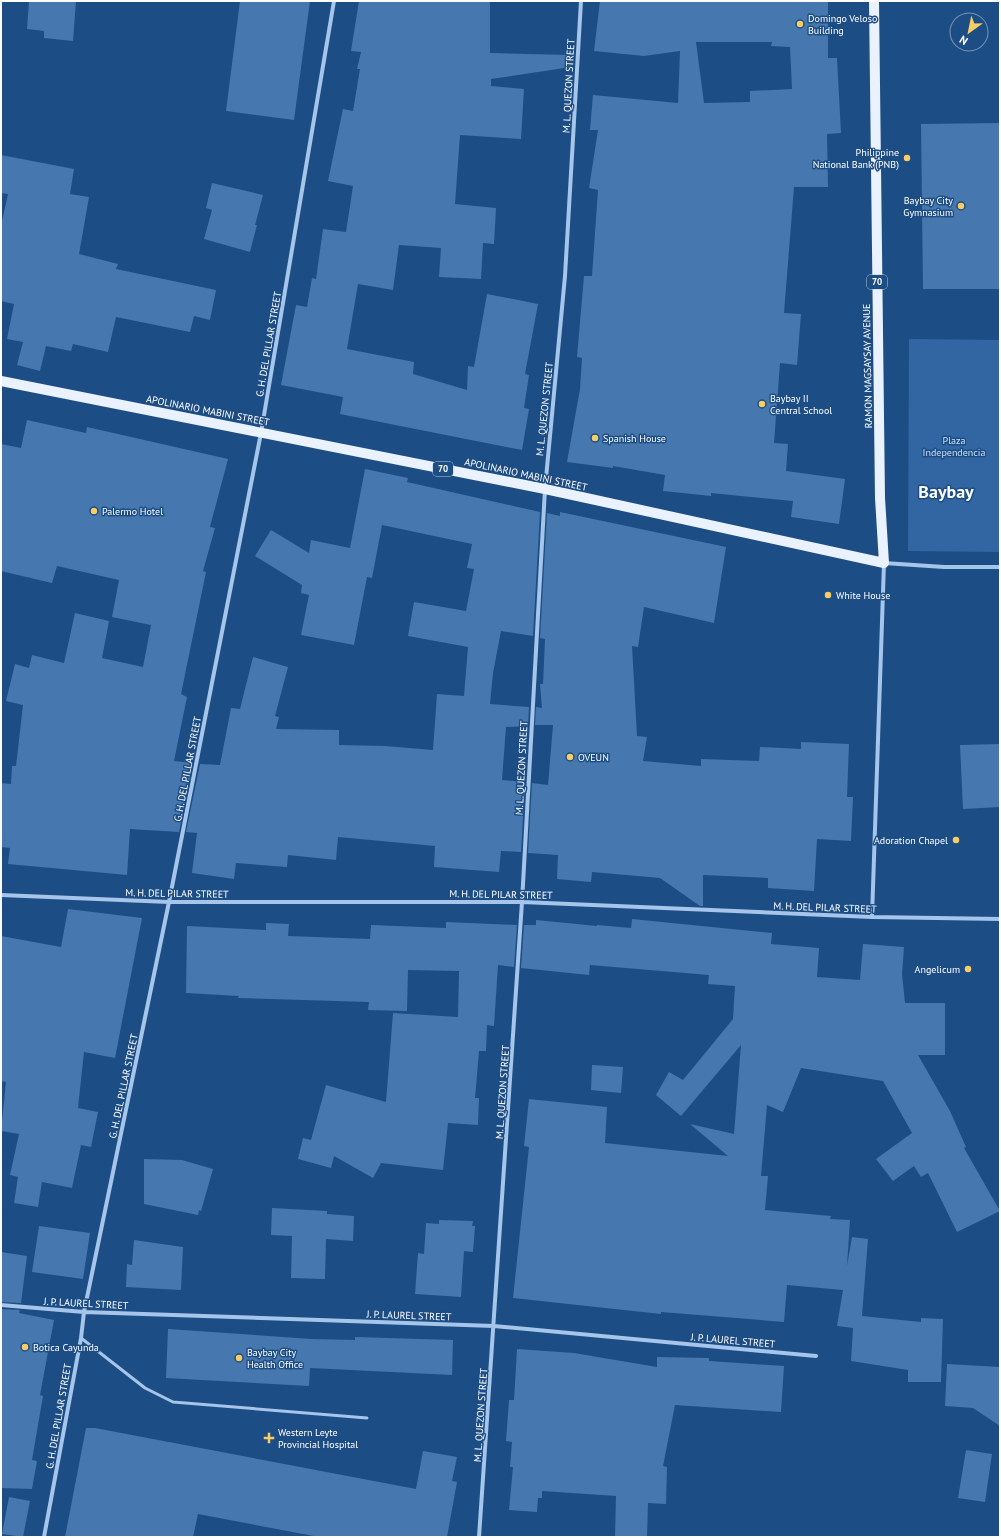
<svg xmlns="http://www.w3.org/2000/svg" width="1001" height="1538" font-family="'PT Sans',sans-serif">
<rect width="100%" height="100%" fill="#1d4d85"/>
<path fill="#3166a3" d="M909,339L1000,340V552L908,551Z"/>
<path fill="#4677ae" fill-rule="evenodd" d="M29,1H76L73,41L44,38V31L27,29Z
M240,1H310L294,120L226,111Z
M359,1H490V53L570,55L571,67L491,79V86L524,89L521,139L460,135L455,204L496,208L494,244L483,243L481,279L439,277L441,248L399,245L393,290L358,284L347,349L414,362L413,374L467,390L468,366L474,367L487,294L538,304L525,374L529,375L524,408L529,409L522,450L340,414L343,397L281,385L296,305L307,307L312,278L316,279L323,229L346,232L353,186L328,181L343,109L353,111L360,69H357L361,52L351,51Z
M600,1H828V58H837L841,133L827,134L828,187H794L784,313L801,314L797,365L780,363L774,443L788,444L786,471L845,479L839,524L791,517L793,501L711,493V496L663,491L665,475L613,466V468L567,462L580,389L582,358L577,357L584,276H592L598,190L589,188L598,130H590L593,95L678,103L680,51L644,56L594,51ZM696,42H772L771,46L790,47L792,89L750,91V102L704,103Z
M1000,123V289H923L921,124Z
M1,155L74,169L70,194L89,197L79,254L118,264L116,269L216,290L210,320L194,316L190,332L116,317L108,352L73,344L71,351L46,346L40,371L17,365L23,342L7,339L14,304L1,301V226L8,194L1,193Z
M212,183L263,195L255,225H257L250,252L204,239L212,210L206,208Z
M27,420L86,433L87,427L228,459L210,527L215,528L203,571L206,572L181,694L187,697L174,761L193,763L179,832L130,829L127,875L8,864L10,848L1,847V783L11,784L12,766H16L23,705L6,701L15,664L29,668L32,655L64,663L75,613L109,621L102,658L143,667L151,625L112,617L119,580L57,566L52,583L1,571V444L21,448Z
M365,469L408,478L407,482L540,512L533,636L501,631L493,673L490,704L529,707L528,726L506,727L502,780L525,782L521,852L501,851L499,872L434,867L435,846L338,837L336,860L288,855L287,867L236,863L234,879L192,873L197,833L186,832L200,764L220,765L231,708L240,709L253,657L288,667L275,716L279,717L276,729L339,730V745L385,746L433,750L437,694L464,696L468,647L408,636L414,602L466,611L474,569L467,568L472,544L382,525L372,578L367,577L354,645L301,635L309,595L301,593L302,585L255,556L271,530L309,553L311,540L350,548Z
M560,512L726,547L714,623L644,607L638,647L632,646L637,736L647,737L643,761L701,766V759L759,761L760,747L801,749V742L849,744L847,797H853L851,841L817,839L814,891L768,888V878L703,875V906H700L660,878L592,872L591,882L557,879L558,855L528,853L532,783L548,785L553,725H535L536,707L542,708L540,684H543L545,639L540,638L547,513L560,516Z
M1000,744V807L963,809L960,745Z
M68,909L142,918L115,1058L84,1052L78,1108L98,1112L91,1147L81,1145L72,1188L42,1182L38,1207L14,1203L18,1177L10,1175L19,1134L1,1131L6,1082L1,1081V936L61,947Z
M632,919L772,933L771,944L819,948L817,977L860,980L863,944L904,947L902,974L905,1003H945V1055H918L950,1111L966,1147L964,1148L1000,1211L957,1232L928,1173L921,1177L914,1166L893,1181L876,1159L912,1133L883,1081L801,1068L783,1112L767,1105L761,1176H768L765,1210L831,1216L830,1219L850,1220L847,1266L852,1237L868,1239L862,1316L921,1322V1318L943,1319L941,1382H908V1370L851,1361L853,1328L837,1326L843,1290L787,1285L784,1322L661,1312V1314L513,1298L529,1147L524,1146L529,1099L607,1107L605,1143L728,1156L690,1124L734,1134L741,1045L681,1116L656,1095L669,1072L683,1080L733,1019L735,986L708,984L709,975L590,965L589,975L521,968L524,925H536V920L597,926V925L631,928Z
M446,922L517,925L514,967L498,965L494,1026L487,1025L486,1051H479L475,1098H479L478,1125L448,1123L443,1170L381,1163L373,1178L334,1156L331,1168L298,1159L303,1138L311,1140L326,1085L386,1102L393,1013L458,1017L459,971L408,970L407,1011L368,1010L369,1002L238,998L239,996L186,993L187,926L266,930V923L289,924L288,936L370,939L371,925L446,928Z
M592,1065L623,1067L621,1093L591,1090Z
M144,1159L182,1160L213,1169L201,1211L199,1210L198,1215L144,1204Z
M272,1208L327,1211V1214L354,1216L353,1241L326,1239L325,1279L291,1278L292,1236L271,1235Z
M439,1220L473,1221L472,1226H475L473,1252L464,1251L461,1297L415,1294L418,1253L424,1254L426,1223L439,1224Z
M39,1226L90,1233L83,1279L32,1272Z
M134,1240L183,1247L181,1290L126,1287L127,1264L132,1265Z
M1,1252L27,1256L21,1303L1,1302Z
M1,1309L20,1310L19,1313L54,1320L40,1395L43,1396L32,1460L37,1461L32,1489L1,1488Z
M168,1329L312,1339L355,1340V1337L453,1340L452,1375L310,1368L309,1386L166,1378Z
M517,1349L574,1353L657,1367V1357L709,1358V1361L784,1366L781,1412L675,1405L663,1466L667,1467L666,1504L648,1503L647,1537H615L616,1496L542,1491V1498H538L537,1512L509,1510L513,1467H510L512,1442L506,1441L509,1400H514Z
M947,1364L1000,1367V1426L973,1408L945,1406Z
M86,1428H95L416,1489L423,1451L457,1457L452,1481L457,1482L447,1537H319L198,1514L193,1537H65Z
M966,1450L992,1454L985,1502L958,1498Z
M9,1497L30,1501L23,1537L2,1534Z"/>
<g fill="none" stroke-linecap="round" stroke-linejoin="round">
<path stroke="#a5c6ea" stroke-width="3" d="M81,1338L145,1388L173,1402L367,1418"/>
<path stroke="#a5c6ea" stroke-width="4" d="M1,895L169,902H522L872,917L1000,919
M872,917L884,563L944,567H1000
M1,1305L84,1312L494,1326L816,1356
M44,1537L81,1338L84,1312L169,902L261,433L334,1
M479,1537L522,902L545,489L565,276L581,1"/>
<path stroke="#e9f2fe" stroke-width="10" d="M1,381L545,489L884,563L880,498L874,1"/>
</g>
<g fill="#facc64" stroke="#1d4d85" stroke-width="1.5">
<circle cx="800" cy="24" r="4"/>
<circle cx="907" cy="158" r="4"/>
<circle cx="961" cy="206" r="4"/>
<circle cx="762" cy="404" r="4"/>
<circle cx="595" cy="438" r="4"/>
<circle cx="94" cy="511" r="4"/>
<circle cx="828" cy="595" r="4"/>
<circle cx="570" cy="757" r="4"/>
<circle cx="956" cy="840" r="4"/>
<circle cx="968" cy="969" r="4"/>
<circle cx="25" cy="1347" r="4"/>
<circle cx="239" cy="1358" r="4"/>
<path d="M267 1432h4v4h4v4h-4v4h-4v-4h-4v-4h4z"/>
</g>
<g text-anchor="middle" stroke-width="3" stroke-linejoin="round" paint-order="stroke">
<g fill="#1d4d85" stroke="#bbcada" stroke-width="1">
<rect x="867" y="275" width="20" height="14" rx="3"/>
<rect x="433" y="462" width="20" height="14" rx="3"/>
</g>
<g font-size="9" font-weight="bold" fill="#fff">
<text x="877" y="285">70</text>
<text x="443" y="472">70</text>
</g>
<g font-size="10" fill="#fff" stroke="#1d4d85" text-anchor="start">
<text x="808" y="22">Domingo Veloso<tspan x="808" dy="12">Building</tspan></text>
<text x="899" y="156" text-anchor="end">Philippine<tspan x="899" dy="12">National Bank (PNB)</tspan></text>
<text x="953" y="204" text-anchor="end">Baybay City<tspan x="953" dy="12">Gymnasium</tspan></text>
<text x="770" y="402">Baybay II<tspan x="770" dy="12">Central School</tspan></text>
<text x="603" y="442">Spanish House</text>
<text x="102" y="515">Palermo Hotel</text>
<text x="836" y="599">White House</text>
<text x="578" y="761">OVEUN</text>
<text x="948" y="844" text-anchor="end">Adoration Chapel</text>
<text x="960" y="973" text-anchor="end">Angelicum</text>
<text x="33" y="1351">Botica Cayunda</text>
<text x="247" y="1356">Baybay City<tspan x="247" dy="12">Health Office</tspan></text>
<text x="278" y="1436">Western Leyte<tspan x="278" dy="12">Provincial Hospital</tspan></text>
</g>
<g font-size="10" fill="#fff" stroke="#1d4d85">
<text transform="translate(568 86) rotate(-87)" y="4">M. L. QUEZON STREET</text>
<text transform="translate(268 344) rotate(-80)" y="4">G. H. DEL PILLAR STREET</text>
<text transform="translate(867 366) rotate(-91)" y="4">RAMON MAGSAYSAY AVENUE</text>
<text transform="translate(544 409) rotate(-84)" y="4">M. L. QUEZON STREET</text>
<text transform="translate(208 410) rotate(11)" y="4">APOLINARIO MABINI STREET</text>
<text transform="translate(526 474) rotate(12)" y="4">APOLINARIO MABINI STREET</text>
<text transform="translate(521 768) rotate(-87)" y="4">M. L. QUEZON STREET</text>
<text transform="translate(187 769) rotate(-79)" y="4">G. H. DEL PILLAR STREET</text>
<text transform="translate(177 893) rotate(1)" y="4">M. H. DEL PILAR STREET</text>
<text transform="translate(501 894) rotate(1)" y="4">M. H. DEL PILAR STREET</text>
<text transform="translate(825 907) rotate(2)" y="4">M. H. DEL PILAR STREET</text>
<text transform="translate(123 1086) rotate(-78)" y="4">G. H. DEL PILLAR STREET</text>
<text transform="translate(502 1092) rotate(-86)" y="4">M. L. QUEZON STREET</text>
<text transform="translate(86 1303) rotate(3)" y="4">J. P. LAUREL STREET</text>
<text transform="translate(409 1315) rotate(2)" y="4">J. P. LAUREL STREET</text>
<text transform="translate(733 1340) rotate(5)" y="4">J. P. LAUREL STREET</text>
<text transform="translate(480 1415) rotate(-86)" y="4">M. L. QUEZON STREET</text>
<text transform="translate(58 1416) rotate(-80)" y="4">G. H. DEL PILLAR STREET</text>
</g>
<g font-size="10" fill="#cae0f8" stroke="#1d4d85">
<text x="954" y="444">Plaza<tspan x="954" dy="12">Independencia</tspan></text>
</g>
<g font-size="18" font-weight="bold" fill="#fff" stroke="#1d4d85">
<text x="946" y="498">Baybay</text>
</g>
</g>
<rect width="1001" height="1538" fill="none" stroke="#ffffff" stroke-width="4"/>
<g transform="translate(969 32) rotate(213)"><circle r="19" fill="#1d4d85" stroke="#7794b6"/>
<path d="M0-3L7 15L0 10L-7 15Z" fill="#facc64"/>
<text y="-6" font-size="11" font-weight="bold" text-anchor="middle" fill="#ffffff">N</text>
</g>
</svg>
